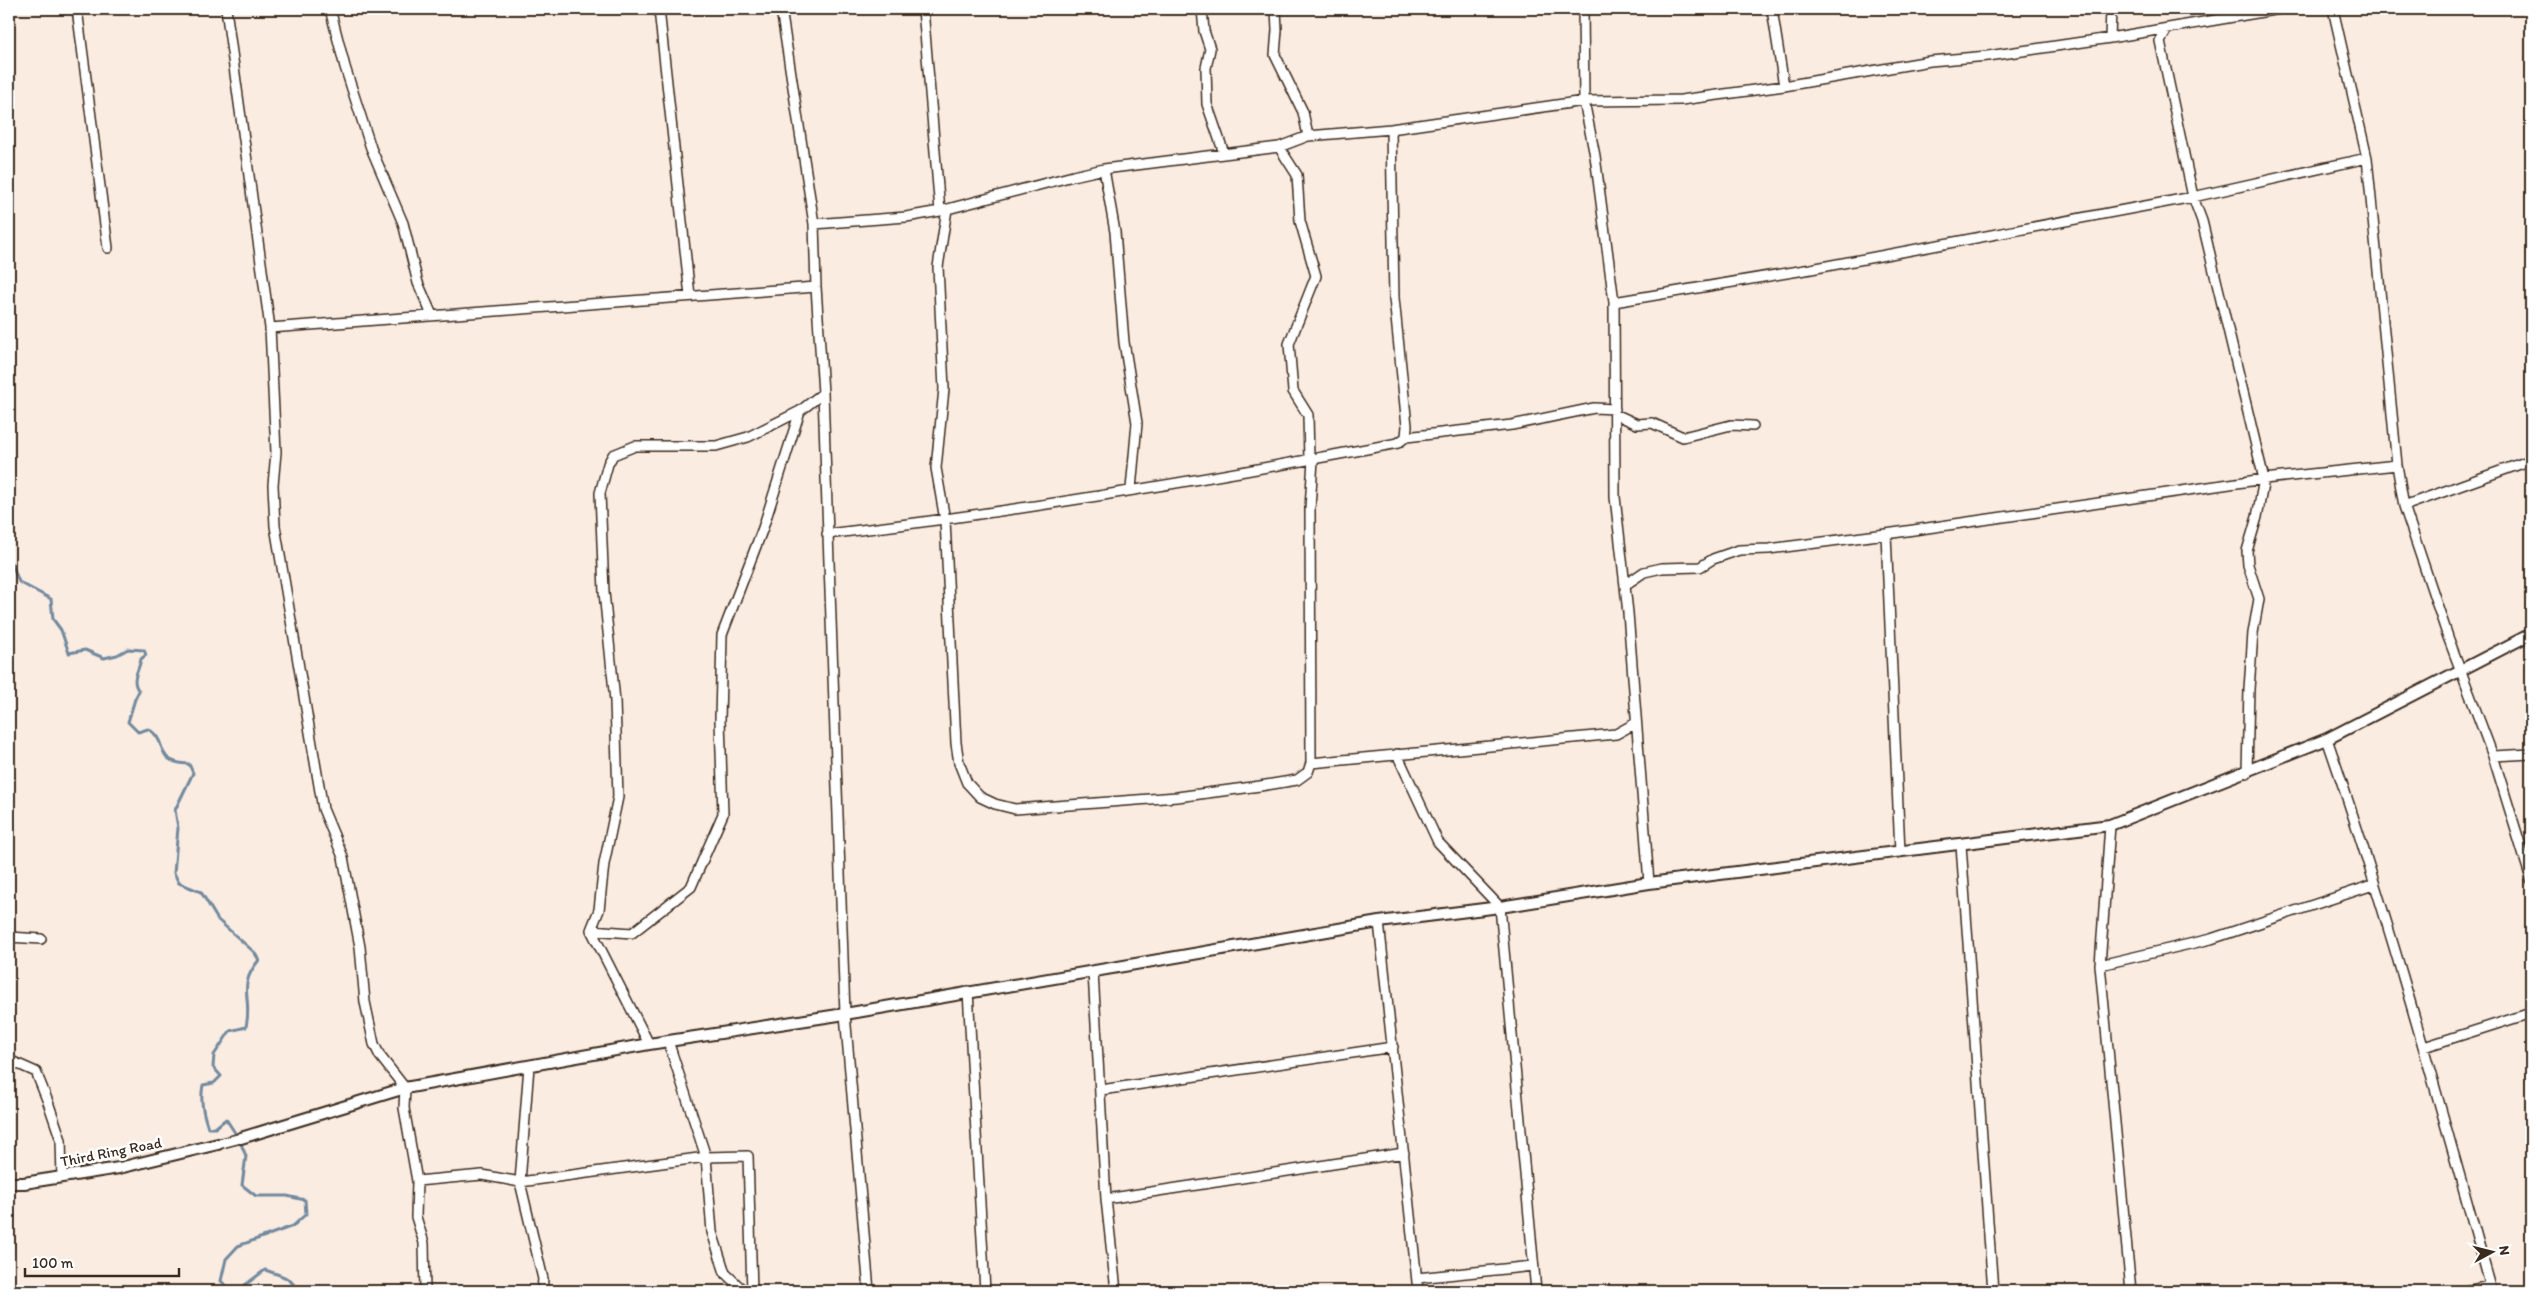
<svg xmlns="http://www.w3.org/2000/svg" width="2540" height="1300" font-family="Itim,sans-serif">
<rect width="100%" height="100%" fill="#faece1"/>
<filter id="ink" filterUnits="userSpaceOnUse"><feTurbulence type="fractalNoise" baseFrequency=".02" numOctaves="2"/><feDisplacementMap in="SourceGraphic" scale="10" xChannelSelector="R" yChannelSelector="G"/><feConvolveMatrix kernelMatrix="1 2 1 2 8 2 1 2 1" color-interpolation-filters="sRGB"/></filter>
<g filter="url(#ink)">
<g fill="none" stroke-linecap="round" stroke-linejoin="round">
<path stroke="#72899e" stroke-width="3" d="M9,563L12,564L19,582L51,599L53,619L61,630L69,653L85,650L104,658L117,655L128,649L144,650L146,655L141,659C139,671 130,680 139,691L135,699L128,722L138,732L148,729C170,741 152,763 189,764L193,773L175,810L178,828L174,873L179,883L201,892L218,920L254,952L259,960C236,988 253,997 246,1027L230,1031L214,1055L213,1067L221,1076L214,1083L203,1085C200,1100 203,1113 208,1128H215L226,1119L239,1139L246,1156L242,1185L256,1196H287L305,1200L306,1214L293,1226L238,1246L226,1259L221,1281L232,1291
M237,1291L265,1270C276,1274 294,1277 296,1291"/>
<defs>
<path id="minor" d="M77,9L108,248
M226,9L270,328L816,287
M330,9L345,67L371,148L403,223L418,283L432,315
M659,9L690,296
M781,9L814,224L816,287L823,393L845,1014L869,1291
M923,9L940,211
M1202,9L1204,31L1210,49L1206,68L1207,104L1224,153
M1276,9L1277,30L1275,55L1303,112L1308,136
M1583,9L1584,101L1595,156L1614,302L1615,497L1628,613L1649,883
M1772,9L1784,86
M2333,9L2367,158L2397,465L2404,506L2448,637L2493,756L2531,879
M2167,29L2160,41L2193,197L2202,221L2264,479L2257,517L2247,551L2248,565L2259,599L2253,633L2249,689L2247,773
M2110,38L2111,9
M1391,129L1394,298L1407,426L1406,437
M1279,147L1297,175L1300,221L1316,276L1289,344L1293,391L1308,415L1309,460
M1104,169L1115,232L1124,342L1137,423L1131,489
M947,209L938,267L944,389L936,468L945,520L956,743L959,763L967,783L980,797L995,804L1015,809L1177,797L1260,786L1297,780L1308,772L1311,763L1310,509L1313,459
M814,224L906,217L940,211L1073,176L1104,169L1279,147L1308,136L1391,129L1584,101L1681,100L1784,86L1930,61L1988,56L2110,38L2280,9
M1614,302L1811,269L2193,197L2367,158
M270,328L276,452L273,485L275,526L323,809L343,857L360,947L365,1002L374,1044L380,1056L405,1088L404,1108L417,1181L416,1217L424,1243L425,1291
M1615,414L1637,424L1652,423L1683,437L1731,425L1753,426
M2404,506L2531,460
M827,534C1018,512 1209,479 1398,443L1406,437L1512,425L1594,408L1615,409
M1886,534L1900,852
M1625,585L1644,572L1662,568L1700,567L1713,559L1739,550L1769,549L1886,534L2264,479L2397,465
M2327,739C2390,920 2440,1106 2492,1291
M1397,754L1438,842L1500,907L1536,1291
M2493,756L2531,754
M1311,763L1616,734L1636,723
M2110,825L2100,965L2131,1291
M1961,845L1993,1291
M1379,922L1418,1291
M591,930L632,933L691,887L723,814L720,720L722,635L763,528L800,411
M9,937L41,939
M2100,965L2211,939L2373,885
M1093,972L1106,1199L1116,1291
M968,991L985,1291
M668,1041L706,1157L748,1156L752,1291
M649,1044L591,930L599,910L604,864L618,797L615,701L604,592L600,493L608,464L613,455L635,446H716L748,437L800,411L823,393
M2424,1047L2531,1013
M9,1060L36,1072L48,1102L61,1140L62,1177
M529,1066L520,1182L543,1279L542,1291
M1101,1090L1393,1047
M218,1144L241,1138
M417,1181L482,1175L520,1182L706,1157L712,1232L725,1273L744,1291
M1106,1199L1404,1153
M1417,1278L1533,1266
M1078,1291H1116
M2465,1291L2490,1286"/>
<path id="tertiary" d="M241,1138L405,1088L649,1044L845,1014L1379,922L1500,907L1649,883L2110,825L2327,739L2531,634
M9,1183H24L119,1168L218,1144"/>
</defs>
<use href="#minor" stroke="#3b2a1e" stroke-width="12"/>
<use href="#tertiary" stroke="#3b2a1e" stroke-width="14"/>
<use href="#minor" stroke="#fff" stroke-width="9"/>
<use href="#tertiary" stroke="#fff" stroke-width="10"/>
</g>
</g>
<g text-anchor="middle" stroke-width="5" stroke-linejoin="round" paint-order="stroke">
<g font-size="15" fill="#3b2a1e" stroke="#fff">
<text transform="translate(111 1152) rotate(-11)" y="5">Third Ring Road</text>
</g>
</g>
<rect width="2540" height="1300" fill="none" stroke="#fff" stroke-width="30"/>
<rect x="15" y="15" width="2510" height="1270" fill="none" stroke="#3b2a1e" stroke-width="2" filter="url(#ink)"/>
<g transform="translate(2492 1252) rotate(83)" stroke="#ffffff" stroke-width="4" paint-order="stroke">
<path d="M0-4L9 19L0 12L-9 19Z" fill="#3b2a1e"/>
<text y="-8" font-size="14" font-weight="bold" text-anchor="middle" fill="#3b2a1e">N</text>
</g>
<path d="M25 1268v8h154v-8" fill="none" stroke="#3b2a1e" stroke-width="2.5"/>
<text x="32" y="1268" font-size="15" fill="#3b2a1e" stroke="#ffffff" stroke-width="4" paint-order="stroke">100 m</text>
</svg>
